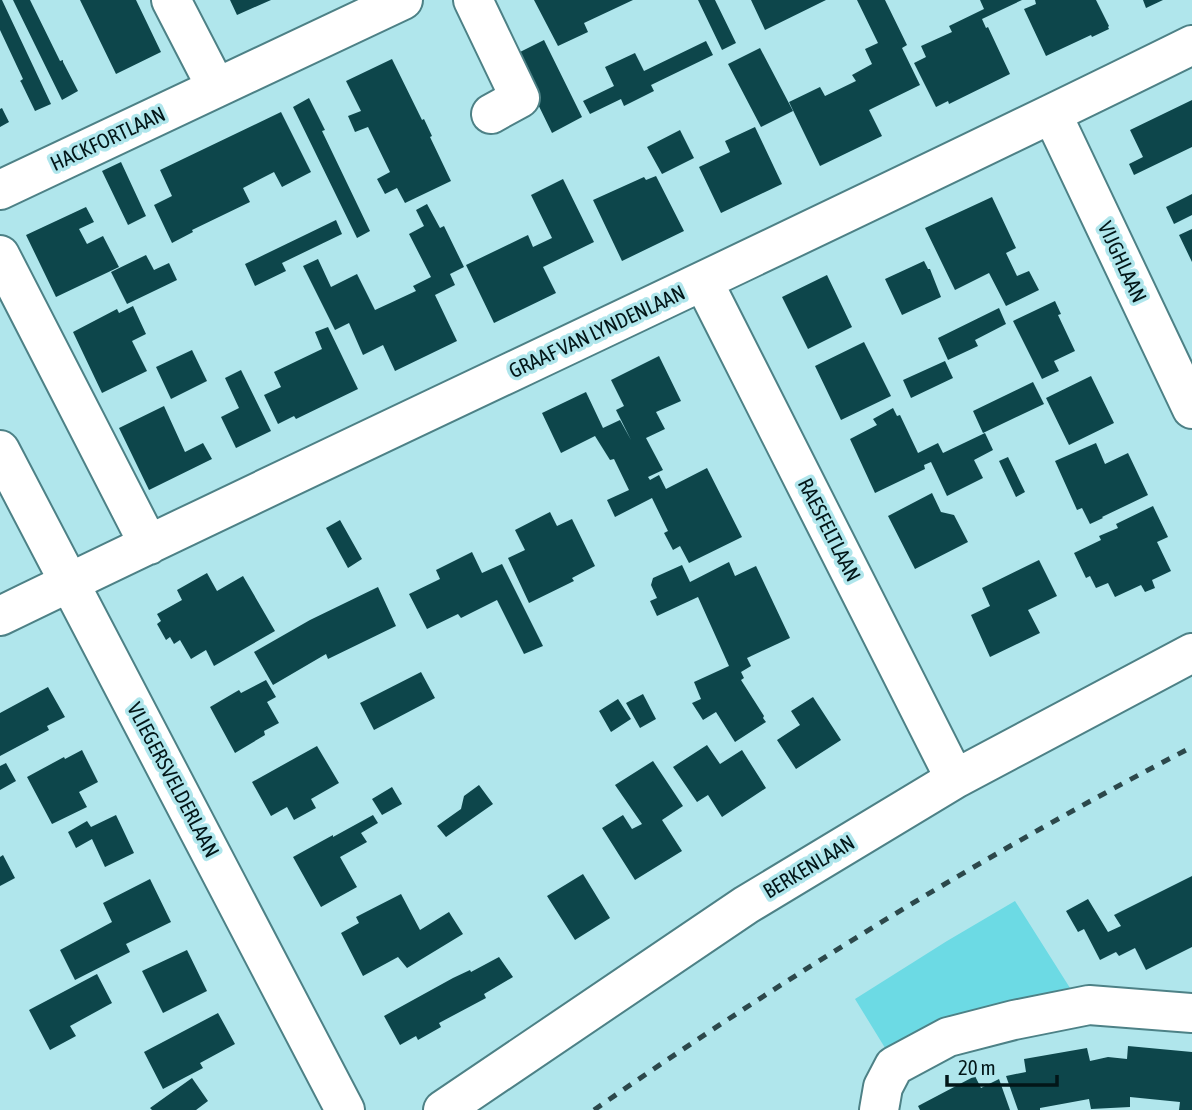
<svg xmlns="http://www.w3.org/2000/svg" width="1192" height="1110" font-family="'Asap Condensed',sans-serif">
<rect width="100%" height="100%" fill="#b0e6ec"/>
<path fill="#6cdae4" d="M1015,901L1070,988L1022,998L984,1009L890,1056L855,999L947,941Z"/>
<path fill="#0d464b" d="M0,0H2L51,104L35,111L21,82L20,81L23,79L0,30Z
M13,0H30L60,61L63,60V62L78,91L62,100Z
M80,0H136L161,52L116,74Z
M230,0H271L237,15Z
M534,0H633L584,23L588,32L558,46Z
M698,0H715L736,43L722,50Z
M751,0H826L765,30Z
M857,0H885L907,45L902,48L920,85L869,110L882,136L820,166L789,102L820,87L825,96L856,81L852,75L872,64L865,49L878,43Z
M980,0H1022L982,19L986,28L988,27L1010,74L949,104L948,101L936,107L914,63L926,57L921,46L952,32L949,26L984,9Z
M1035,0H1096L1109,26L1108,27L1109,29L1092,37L1091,35L1046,56L1024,9L1036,4Z
M1143,0H1163L1146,8Z
M544,40L582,117L552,133L514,55Z
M706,41L713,55L651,85L654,91L624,106L621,99L590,114L583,101L614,86L605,67L635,53L644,71Z
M760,48L793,111L761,127L728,64Z
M392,59L422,120L424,119L432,136L430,137L451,181L405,203L397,188L385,194L377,179L390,172L368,127L355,132L348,116L361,111L346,81Z
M309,98L325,130L322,131L370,231L357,238L293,107Z
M1192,100V147L1134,175L1129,164L1143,157L1130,130Z
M2,108L9,122L0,127V109Z
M281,112L311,172L282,187L274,172L243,188L250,202L192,230L193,232L172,243L154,205L172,196L160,170Z
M755,127L782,184L721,213L699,167L730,152L725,141Z
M680,130L694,158L662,174L647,147Z
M121,162L146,216L128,225L102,171Z
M656,176L684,231L622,261L593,200L644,177L646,180Z
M563,179L594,242L543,267L556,293L494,323L466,265L528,235L533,247L552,238L531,195Z
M1192,194V215L1174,224L1166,207Z
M992,197L1016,248L1006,253L1017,276L1029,271L1039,290L1006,306L989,273L955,290L925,228Z
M427,204L440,228L444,226L464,267L450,274L455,285L435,295L457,341L395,371L383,345L363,355L349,323L335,330L303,266L318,259L331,287L357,274L375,310L416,291L413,286L431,277L409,234L424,226L416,210Z
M86,207L94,222L79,229L87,244L103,236L119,267L56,297L26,235Z
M336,220L342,234L282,263L286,271L255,286L245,264Z
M1192,229V262L1179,235Z
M146,255L154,270L169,263L177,280L127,304L111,272Z
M924,261L928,269H930L941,297L902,315L885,279Z
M827,275L852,327L808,349L782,297Z
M1055,301L1061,314L1058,315L1075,351L1054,361L1059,371L1042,379L1013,321Z
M133,306L146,334L132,341L147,371L102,393L73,332L117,309L119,313Z
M999,308L1006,324L975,340L978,346L948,360L938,338Z
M328,327L358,389L296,419L294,416L278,424L264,395L281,387L274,372L322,349L315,332Z
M864,342L891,396L841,420L815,366Z
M192,350L207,381L171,399L156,367Z
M659,356L681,401L656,412L665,429L646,438L663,470L648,477L650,480L659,475L666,489L707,468L742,537L689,563L680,546L673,550L664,533L668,531L652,498L615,517L607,500L629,490L614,459L610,460L595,436L561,453L542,413L586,392L603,428L620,420L631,440L616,410L624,406L611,380Z
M945,361L953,378L911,398L903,380Z
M241,370L271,431L236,448L221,417L239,408L225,378Z
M1091,376L1114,423L1069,445L1046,398Z
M1033,382L1044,404L983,433L973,411Z
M164,406L185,452L203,443L212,459L149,490L119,428Z
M893,408L897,416L900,415L918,453L938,443L943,453L985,433L993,450L974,460L983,478L947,496L931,462L924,465L925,469L875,493L850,439L877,425L873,419Z
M1096,443L1105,464L1128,453L1148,495L1102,517L1103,518L1090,524L1082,508L1077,510L1055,461Z
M1008,457L1025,492L1016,497L999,461Z
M932,493L941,512L954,515L968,542L915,569L888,516Z
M1153,506L1168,537L1157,542L1171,571L1152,580L1155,588L1145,592L1141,585L1115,597L1108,583L1096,588L1090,576L1086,578L1074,553L1101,540L1099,536L1118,528L1116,524Z
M550,512L557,526L572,519L595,566L572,578L574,581L529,603L508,558L525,550L515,530Z
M340,520L362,559L348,568L326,528Z
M472,552L482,573L502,564L543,646L524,654L497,600L461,618L458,614L427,629L409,594L440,579L436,570Z
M1039,560L1057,596L1028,610L1040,633L990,657L971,615L990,606L982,588Z
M729,562L735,576L756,566L790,638L747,658L751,666L741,672L744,678L741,680L764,716L763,718L766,722L735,742L716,712L703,720L692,703L701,699L694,682L729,666L698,597L657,616L650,601L657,598L651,585L653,578L682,565L690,582Z
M207,573L217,591L243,576L275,631L214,666L206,650L191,659L180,640L174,644L170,637L166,640L157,624L161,621L157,614L182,600L177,590Z
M378,587L396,626L328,659L326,654L273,685L254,652L310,620Z
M421,672L435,698L374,730L360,703Z
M266,680L276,697L267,702L279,723L264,731L265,735L235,753L210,707L239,690L241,693Z
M48,687L65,717L47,726L49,730L0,756V713Z
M643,694L656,719L640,728L626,703Z
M813,697L841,740L796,769L777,740L800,725L791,711Z
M618,699L631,719L611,732L599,711Z
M707,745L720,764L742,750L766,788L722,817L708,795L697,802L673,767Z
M317,746L339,783L311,799L316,808L294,820L287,807L271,816L252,782Z
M82,750L98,782L79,792L87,807L52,824L27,777L64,757L65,759Z
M653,761L683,806L662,820L682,851L635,880L602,828L623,815L632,829L642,824L615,785Z
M6,763L16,781L0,790V766Z
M479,785L493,804L446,837L437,826L461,809L464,796Z
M392,787L402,804L382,815L372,799Z
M116,815L134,853L105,867L92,839L76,848L68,832L87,821L91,827Z
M373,815L378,823L361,833L367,842L340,857L357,887L321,907L293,857L333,835V837Z
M3,855L15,878L0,886V857Z
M583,874L610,918L575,940L547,896Z
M1192,876V947L1146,970L1135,948L1119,956L1116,952L1100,960L1084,929L1078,932L1066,911L1088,899L1108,932L1121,926L1114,915Z
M150,879L171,922L126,944L130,952L75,980L60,950L112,922L103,903Z
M401,894L420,930L449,912L463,934L407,968L398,957L363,976L341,933L359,923L356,917Z
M187,950L207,991L163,1013L142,971Z
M499,957L513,977L484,994L486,998L439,1023L441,1027L418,1040L416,1036L400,1045L384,1016L453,978L470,970L471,972Z
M97,974L112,1003L70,1026L76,1036L50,1050L29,1010Z
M218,1013L235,1044L200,1063L203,1068L163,1089L144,1052Z
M1128,1046L1192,1052V1110H1179L1180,1102L1130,1097V1107L1091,1109L1089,1099L1040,1108V1110H1018L1006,1076L1026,1072L1024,1059L1087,1048L1090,1061L1108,1057L1127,1059Z
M975,1076L981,1088L999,1079L1010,1110H920L918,1106Z
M192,1078L208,1101L196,1110H152L150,1108Z"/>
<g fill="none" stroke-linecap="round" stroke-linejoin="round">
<defs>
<path id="minor" d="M171,0L216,87
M473,0L520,98L491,114
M1052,114L1192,409
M0,190L403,0
M0,255L149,545
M703,281L955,779
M0,450L345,1110
M0,616C396,424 797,240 1192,45
M443,1110L746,905L955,779L1192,653
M879,1110L883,1087L894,1066L948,1037L1014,1020L1089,1005L1192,1013"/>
</defs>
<use href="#minor" stroke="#4d8186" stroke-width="42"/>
<use href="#minor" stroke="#fff" stroke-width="38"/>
<path stroke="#2c484b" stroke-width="5" stroke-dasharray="9 9" stroke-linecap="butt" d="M594,1110C785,977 985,854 1192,747"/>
</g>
<g text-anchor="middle" stroke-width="7" stroke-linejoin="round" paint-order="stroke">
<g font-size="21" fill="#021618" stroke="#b0e6ec">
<text transform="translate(108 139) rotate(-25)" y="7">HACKFORTLAAN</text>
<text transform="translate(1122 262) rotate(65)" y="7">VIJGHLAAN</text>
<text transform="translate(597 332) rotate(-25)" y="7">GRAAF VAN LYNDENLAAN</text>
<text transform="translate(829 530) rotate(63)" y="7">RAESFELTLAAN</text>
<text transform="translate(173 780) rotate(62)" y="7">VLIEGERSVELDERLAAN</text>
<text transform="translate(809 867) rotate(-31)" y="7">BERKENLAAN</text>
</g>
</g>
<path d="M947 1075v10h110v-10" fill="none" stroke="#021618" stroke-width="3.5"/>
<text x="958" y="1075" font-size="21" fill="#021618" stroke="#b0e6ec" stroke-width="5" paint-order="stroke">20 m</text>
</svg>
